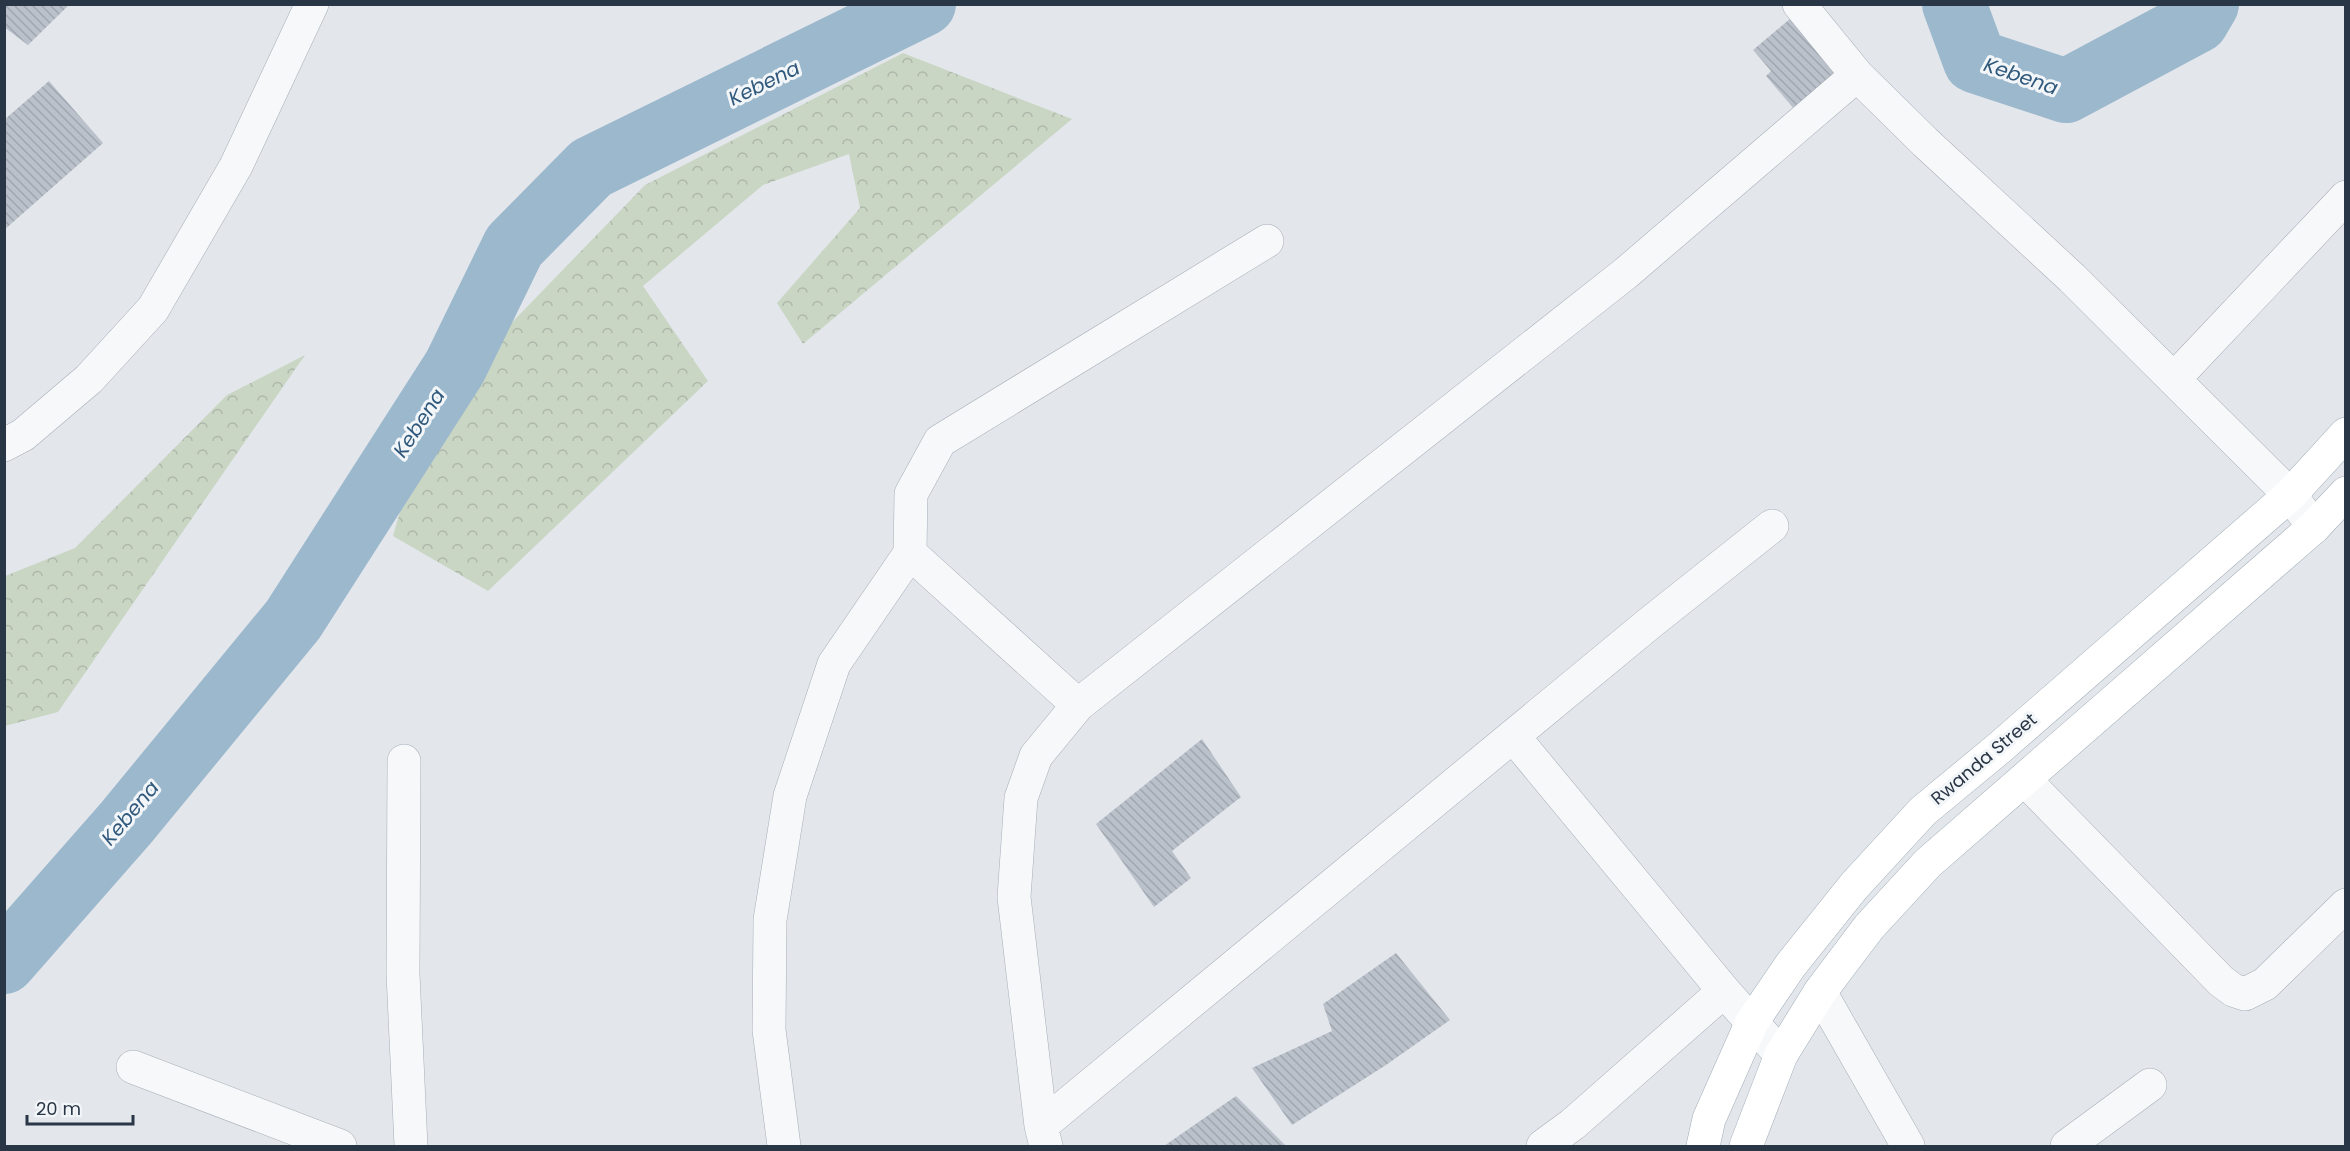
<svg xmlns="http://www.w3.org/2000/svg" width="2350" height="1151" font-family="Poppins,sans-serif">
<defs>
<pattern id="forest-crowns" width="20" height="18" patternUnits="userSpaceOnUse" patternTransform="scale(1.5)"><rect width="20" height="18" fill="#cad6c4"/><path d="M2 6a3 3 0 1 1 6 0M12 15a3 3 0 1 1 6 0" fill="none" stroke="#aeb8aa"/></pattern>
<pattern id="building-back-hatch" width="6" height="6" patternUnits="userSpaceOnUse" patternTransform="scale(1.5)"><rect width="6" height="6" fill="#bac1ca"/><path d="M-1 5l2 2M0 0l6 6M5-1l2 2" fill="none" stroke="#a0a6af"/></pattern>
</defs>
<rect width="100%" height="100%" fill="#e3e7ec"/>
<path fill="url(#forest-crowns)" d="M903,53L1072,119L803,344L777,303L860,208L849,154L763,185L643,286L708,381L488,591L393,536L430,407L645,185Z
M305,355L58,712L5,726V576L75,548L227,395Z"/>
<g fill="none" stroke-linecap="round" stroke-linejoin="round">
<path stroke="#9cb8cd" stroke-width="64" d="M1954,4L1975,61L2066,91L2197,21L2207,4
M4,962L126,823L293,620L455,367L514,246L591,168L924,4"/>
</g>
<path fill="url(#building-back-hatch)" d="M4,4H70L28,45L4,27Z
M1791,18L1844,79L1800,116L1766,76L1771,71L1753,50Z
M49,81L103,143L4,230V120Z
M1202,739L1241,797L1172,851L1191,878L1154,907L1096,824Z
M1396,953L1450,1020L1386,1065L1292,1125L1252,1068L1332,1031L1323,1004Z
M1236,1096L1286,1146H1164Z"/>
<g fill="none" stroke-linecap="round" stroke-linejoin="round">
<defs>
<path id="street" d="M1799,4L1857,75L1925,142L2072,278L2290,495L2314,527
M2174,379L2346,197
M4,445L23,435L89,379L153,309L236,166L312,4
M910,553L911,494L940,441L1267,241
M1513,736L1724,991L1781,1055
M404,761L403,974L411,1146
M2025,780L2221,981L2233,990L2245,994L2265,984L2346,905
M1820,992L1908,1146
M133,1067L340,1146
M1041,1126L1651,622L1772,526
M784,1146L769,1030L770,920L790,796L834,664L910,553L1078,705
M1046,1146L1041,1126L1014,897L1021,798L1036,756L1078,705L1626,273L1857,75
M1543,1146L1573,1124L1724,991
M2067,1146L2150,1085"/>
<path id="primary" d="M1703,1146L1709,1119L1752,1022L1790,966L1854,886L1923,811L1998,749L2290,495L2346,434
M1746,1146L1781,1055L1820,992L1869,927L1928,863L2314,527L2346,493"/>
</defs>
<use href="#street" stroke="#a7aeb7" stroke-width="34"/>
<use href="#primary" stroke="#a1adb8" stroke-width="34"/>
<use href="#street" stroke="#f6f8fa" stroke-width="33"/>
<use href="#primary" stroke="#fff" stroke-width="33"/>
</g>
<g text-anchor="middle" stroke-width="6" stroke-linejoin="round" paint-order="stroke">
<g font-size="18" fill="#293645" stroke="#f3f6f9">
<text transform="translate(1984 759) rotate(-40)" y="6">Rwanda Street</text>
</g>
<g font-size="20" font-style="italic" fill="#31597c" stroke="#f3f6f9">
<text transform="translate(2021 76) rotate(19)" y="7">Kebena</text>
<text transform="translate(764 83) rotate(-26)" y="7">Kebena</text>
<text transform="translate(419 423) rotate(-57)" y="7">Kebena</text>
<text transform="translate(130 813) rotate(-50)" y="7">Kebena</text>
</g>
</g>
<rect width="2350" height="1151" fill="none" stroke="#293645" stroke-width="12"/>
<path d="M27 1115v9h106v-9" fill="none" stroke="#293645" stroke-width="3"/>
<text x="36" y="1115" font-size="18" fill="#293645" stroke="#f3f6f9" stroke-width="4.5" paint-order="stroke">20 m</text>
</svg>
